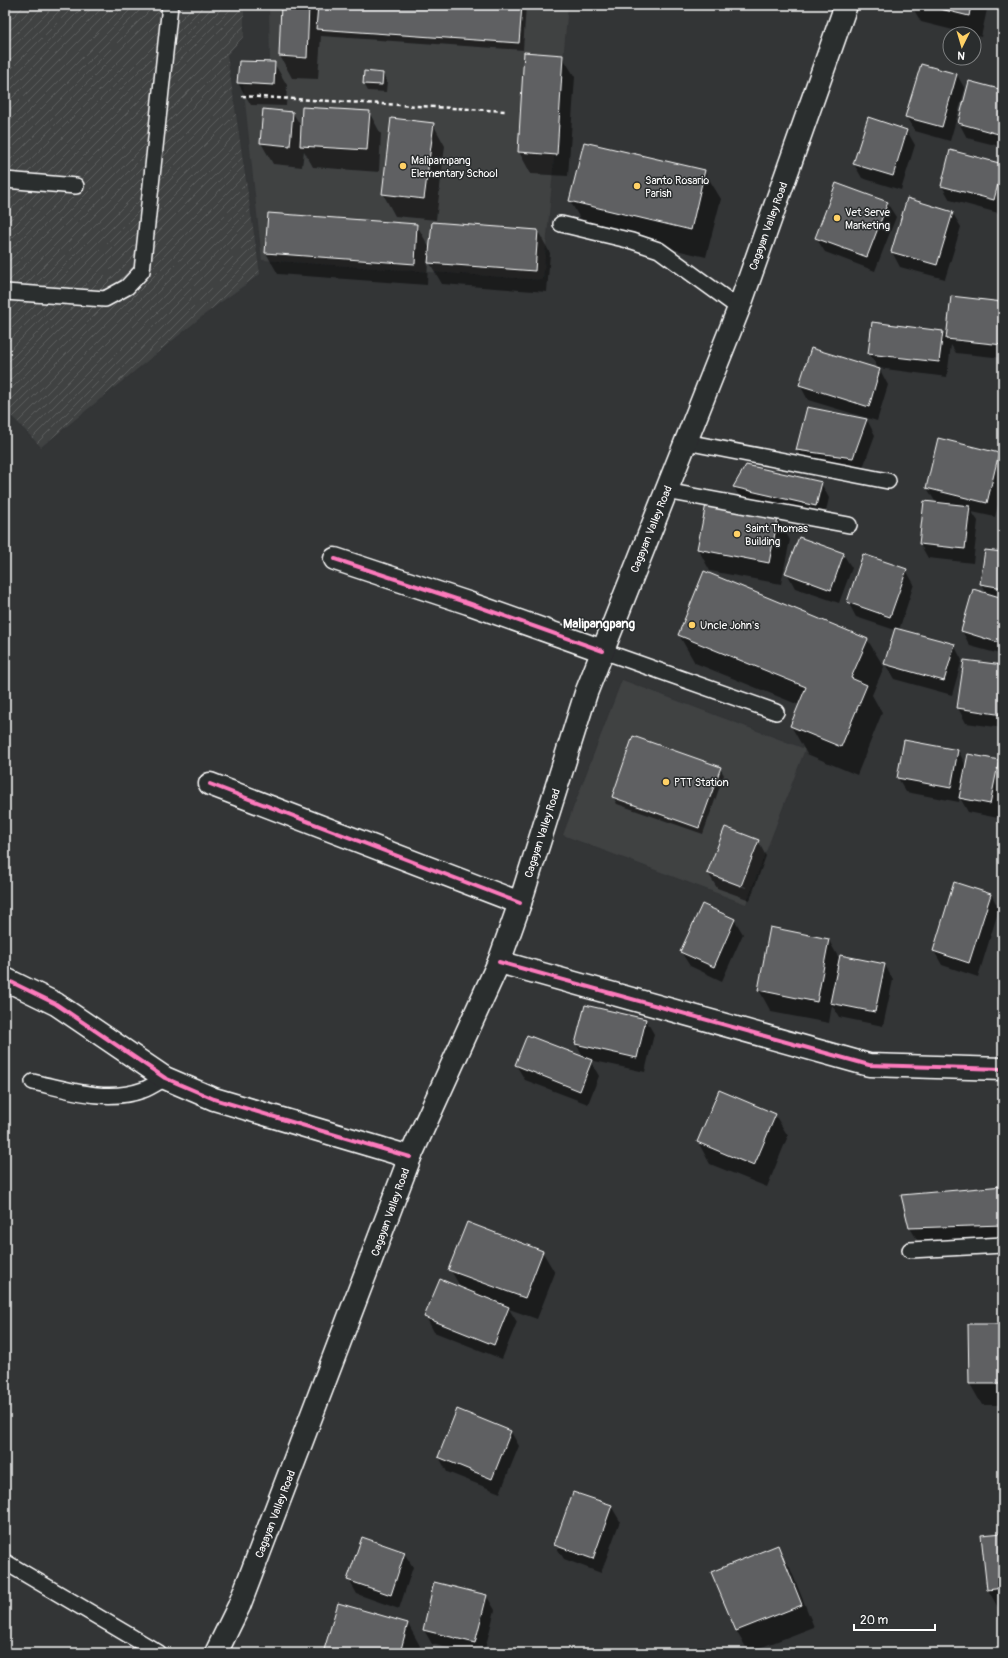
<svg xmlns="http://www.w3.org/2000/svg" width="1008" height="1658" font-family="Pangolin,sans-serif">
<defs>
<pattern id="industrial-furrows" width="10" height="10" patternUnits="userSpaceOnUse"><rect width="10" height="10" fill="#404243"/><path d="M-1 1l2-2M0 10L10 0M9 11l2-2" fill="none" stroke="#5d5e5f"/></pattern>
</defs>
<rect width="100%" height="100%" fill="#333536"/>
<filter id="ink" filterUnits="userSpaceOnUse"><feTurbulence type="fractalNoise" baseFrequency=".025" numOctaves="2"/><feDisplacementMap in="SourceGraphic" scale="8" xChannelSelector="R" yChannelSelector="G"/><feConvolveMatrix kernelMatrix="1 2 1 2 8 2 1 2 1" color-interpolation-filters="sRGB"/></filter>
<g filter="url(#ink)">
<path fill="#404243" d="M269,5H568L543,280L262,260L242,73L270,63Z
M622,680L805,749L746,904L563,835Z"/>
<path fill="url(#industrial-furrows)" d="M5,5H244V36L227,55L260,274L210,310L41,447L5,409Z"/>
<path fill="#0007" fill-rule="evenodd" d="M282,5H526L523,50L321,36L318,79L292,78L280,56Z
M911,5H988L981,37L921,22Z
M525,53L562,56L575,77L568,176L531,174L519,152Z
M239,62L274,63L287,85L286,106L251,105L238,83Z
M921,65L957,75L965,89L950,141L915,131L906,117Z
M383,74L387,81L386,92L368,91L364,84Z
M970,82L1003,91V147L967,138L959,123Z
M369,112L381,134L379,172L313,167L304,151L302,167L273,164L261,143L293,113L302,128Z
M433,124L445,146L436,220L395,216L383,194Z
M907,131L915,145L901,190L862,178L854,164Z
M951,152L1003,165L1002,214L950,200L942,186Z
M704,171L721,199L706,257L586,229L570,201Z
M887,203L896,217L875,271L825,252L816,238Z
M952,212L961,227L945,279L900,267L892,252Z
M417,225L430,249L538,231L550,253L547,292L442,284L428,260L427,285L278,274L266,253Z
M952,297L1003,303V358L956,353L951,345L947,377L878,368L869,353L943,332L947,340Z
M812,349L880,370L888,385L877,421L808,400L800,385Z
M808,409L867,420L875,435L861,473L805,464L797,450Z
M999,454L1003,461V485L995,517L972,512L978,521L973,563L928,558L920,544L936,503L927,488Z
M821,483L829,498L824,520L742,501L734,487Z
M707,505L778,519L790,540L781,584L710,571L698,549Z
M1003,553V655L970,646L962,631L987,594L981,584Z
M843,554L852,568L839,603L795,588L787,573Z
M906,570L914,584L899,630L954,645L962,660L952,695L894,679L885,664L895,630L856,617L848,602Z
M679,635L867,639L884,667L872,695L882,713L857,775L807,754L791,726L799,705L695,663Z
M1003,666V728L966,723L958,708Z
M958,750L966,766L998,761L1003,769V794L998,818L968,812L960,798L959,802L906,792L898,778Z
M720,768L724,775L703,834L617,804L613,797Z
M758,841L766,856L750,900L717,888L708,873ZM719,877L746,887V888L719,879Z
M991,894L999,909L978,977L942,965L934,951Z
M734,919L743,934L722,981L690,966L681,952Z
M828,939L840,960L885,965L893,980L883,1026L839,1017L832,1005L829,1023L771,1012L759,990Z
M646,1020L654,1034L645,1072L590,1060L599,1076L588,1104L525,1080L516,1065L585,1059L576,1044Z
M775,1115L788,1136L767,1187L710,1164L698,1142Z
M1003,1187V1246L923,1249L910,1228Z
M542,1251L555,1273L537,1319L509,1309L517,1322L502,1359L434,1332L426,1317L461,1288L450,1269Z
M1003,1325V1405H982L970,1384Z
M511,1432L519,1446L500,1493L447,1472L439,1457Z
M611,1506L620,1521L601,1573L564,1559L555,1545Z
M1003,1534V1611H1000L988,1590Z
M777,1546L790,1568L814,1627L749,1652L736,1631Z
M404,1553L413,1567L399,1609L357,1594L349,1580Z
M486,1595L495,1610L484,1653H467L432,1644L424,1630Z
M408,1624L420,1646L418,1653H324Z"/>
<path fill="#5f6162" stroke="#fff" d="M281,5H309L307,58L279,56Z
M318,5H522L519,43L316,29Z
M924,5H971L969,16Z
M524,52L563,55L557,155L518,152Z
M239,61L275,62L274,85L237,83Z
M921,64L957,74L942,127L905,117Z
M364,71L383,73L382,85L363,84Z
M969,81L1003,90L1002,135L958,123Z
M302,107L370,111L367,150L300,146Z
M263,109L293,112L290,146L260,143Z
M868,117L907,130L893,176L853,164Z
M391,118L434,123L424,199L382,194Z
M584,142L705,170L691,230L569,201Z
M950,150L1003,164L994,200L941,186Z
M836,183L888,202L867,257L815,238Z
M907,198L953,212L937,265L891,252Z
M268,213L417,224L415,264L265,253Z
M432,222L538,230L535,271L428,263Z
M951,296L1003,302V345L946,339Z
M872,322L943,331L939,362L868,354Z
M811,348L880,369L869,407L799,385Z
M807,407L867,419L853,458L796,450Z
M938,438L999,453L987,503L926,488Z
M746,465L822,482L816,506L733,487Z
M924,501L970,506L965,549L919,544Z
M706,504L778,518L769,563L697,549Z
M799,537L844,553L831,590L785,573Z
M985,550L1003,552V588L980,584Z
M863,554L907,569L890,617L847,602Z
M704,571L868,639L851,678L867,685L841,747L790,726L806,687L678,635Z
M973,589L1003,598V644L961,631Z
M895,628L955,644L944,681L884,664Z
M964,660L1003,665V715L957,708Z
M633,736L721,767L699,828L612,797Z
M904,740L958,750L951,788L897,778Z
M968,754L999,760L990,804L959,798Z
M725,827L759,840L741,886L707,873Z
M954,882L991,894L969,963L933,951Z
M702,904L735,919L714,967L680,952Z
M770,927L829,939L817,1002L758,990Z
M840,955L885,964L875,1012L830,1003Z
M585,1005L646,1019L637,1058L575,1044Z
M527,1035L592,1060L580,1091L515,1065Z
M719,1090L776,1114L754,1166L697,1142Z
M1003,1186V1225L909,1228L901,1195Z
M467,1222L543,1251L525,1298L448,1270Z
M440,1279L509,1307L494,1345L424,1317Z
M968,1324H1003V1384H969Z
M457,1409L511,1431L492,1479L438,1457Z
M573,1492L612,1505L593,1559L554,1545Z
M1003,1533V1588L987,1590L981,1535Z
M362,1537L405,1552L391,1595L347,1580Z
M778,1545L802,1605L736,1631L711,1572Z
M434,1582L487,1595L475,1643L423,1630Z
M338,1603L408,1623L400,1653H323Z"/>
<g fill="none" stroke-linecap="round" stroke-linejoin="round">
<defs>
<path id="service" d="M5,180L76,186
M561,224L632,241L659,250L739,308
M5,292L105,299L127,287L142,271L170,5
M686,442L888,481
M666,491L849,525
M603,651L776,712
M33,1082C69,1090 107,1103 143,1090C151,1087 158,1082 165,1078
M910,1250L1003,1245
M5,1562L159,1653"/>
<path id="minor" d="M335,559L468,603L603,651
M210,784L520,903
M499,962L869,1065L1003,1069
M5,979L56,1004L165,1078L214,1099L410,1157"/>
<path id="trunk" d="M216,1653L239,1606L410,1157L499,962L520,903L586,693L739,308L846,5"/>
</defs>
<use href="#service" stroke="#fff" stroke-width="18"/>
<use href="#minor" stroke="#fff" stroke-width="25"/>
<use href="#trunk" stroke="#fff" stroke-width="25"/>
<path stroke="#fff" stroke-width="2.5" stroke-dasharray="4 3" stroke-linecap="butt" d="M242,96L505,111"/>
<use href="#service" stroke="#2a2d2e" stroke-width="15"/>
<use href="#minor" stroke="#2a2d2e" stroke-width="22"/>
<use href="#trunk" stroke="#2a2d2e" stroke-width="22"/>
<defs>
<path id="cycleway" d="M335,559L468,603L603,651
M210,784L520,903
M499,962L869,1065L1003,1069
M5,979L56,1004L165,1078L214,1099L410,1157"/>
</defs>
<use href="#cycleway" stroke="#2a2d2e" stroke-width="6"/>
<use href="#cycleway" stroke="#fd7abc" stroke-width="4"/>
</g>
</g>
<g fill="#ffd166" stroke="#2a2d2e" stroke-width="1.5">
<circle cx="403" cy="166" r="4"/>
<circle cx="637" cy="186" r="4"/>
<circle cx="837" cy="218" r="4"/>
<circle cx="737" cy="534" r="4"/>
<circle cx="692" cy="625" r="4"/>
<circle cx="666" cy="782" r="4"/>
</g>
<g text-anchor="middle" stroke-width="3" stroke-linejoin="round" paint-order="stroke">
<g font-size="11" fill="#fff" stroke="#2a2d2e" text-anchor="start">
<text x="411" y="164">Malipampang<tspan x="411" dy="13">Elementary School</tspan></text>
<text x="645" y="184">Santo Rosario<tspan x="645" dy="13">Parish</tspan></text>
<text x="845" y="216">Vet Serve<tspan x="845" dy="13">Marketing</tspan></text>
<text x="745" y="532">Saint Thomas<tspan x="745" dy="13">Building</tspan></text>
<text x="700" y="629">Uncle John's</text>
<text x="674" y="786">PTT Station</text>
</g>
<g font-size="11" fill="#fff" stroke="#2a2d2e">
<text transform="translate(768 226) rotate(-70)" y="4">Cagayan Valley Road</text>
<text transform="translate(651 529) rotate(-68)" y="4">Cagayan Valley Road</text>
<text transform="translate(542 833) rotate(-72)" y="4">Cagayan Valley Road</text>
<text transform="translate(390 1212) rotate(-70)" y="4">Cagayan Valley Road</text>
<text transform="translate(275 1514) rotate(-69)" y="4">Cagayan Valley Road</text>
</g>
<g font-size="13" font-weight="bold" fill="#fff" stroke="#2a2d2e">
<text x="599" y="628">Malipangpang</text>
</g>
</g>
<rect width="1008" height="1658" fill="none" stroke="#2a2d2e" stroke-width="20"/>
<rect x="10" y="10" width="988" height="1638" fill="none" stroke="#fff" stroke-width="1.5" filter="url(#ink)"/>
<g transform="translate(962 46) rotate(185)"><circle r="19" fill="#2a2d2e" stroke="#7f8182"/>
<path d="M0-3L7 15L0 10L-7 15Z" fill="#ffd166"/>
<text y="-6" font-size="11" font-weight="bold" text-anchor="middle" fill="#ffffff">N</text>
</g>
<path d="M854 1624v6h81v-6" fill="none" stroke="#ffffff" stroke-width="2"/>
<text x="860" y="1624" font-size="12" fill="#ffffff" stroke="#2a2d2e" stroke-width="3" paint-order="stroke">20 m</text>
</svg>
